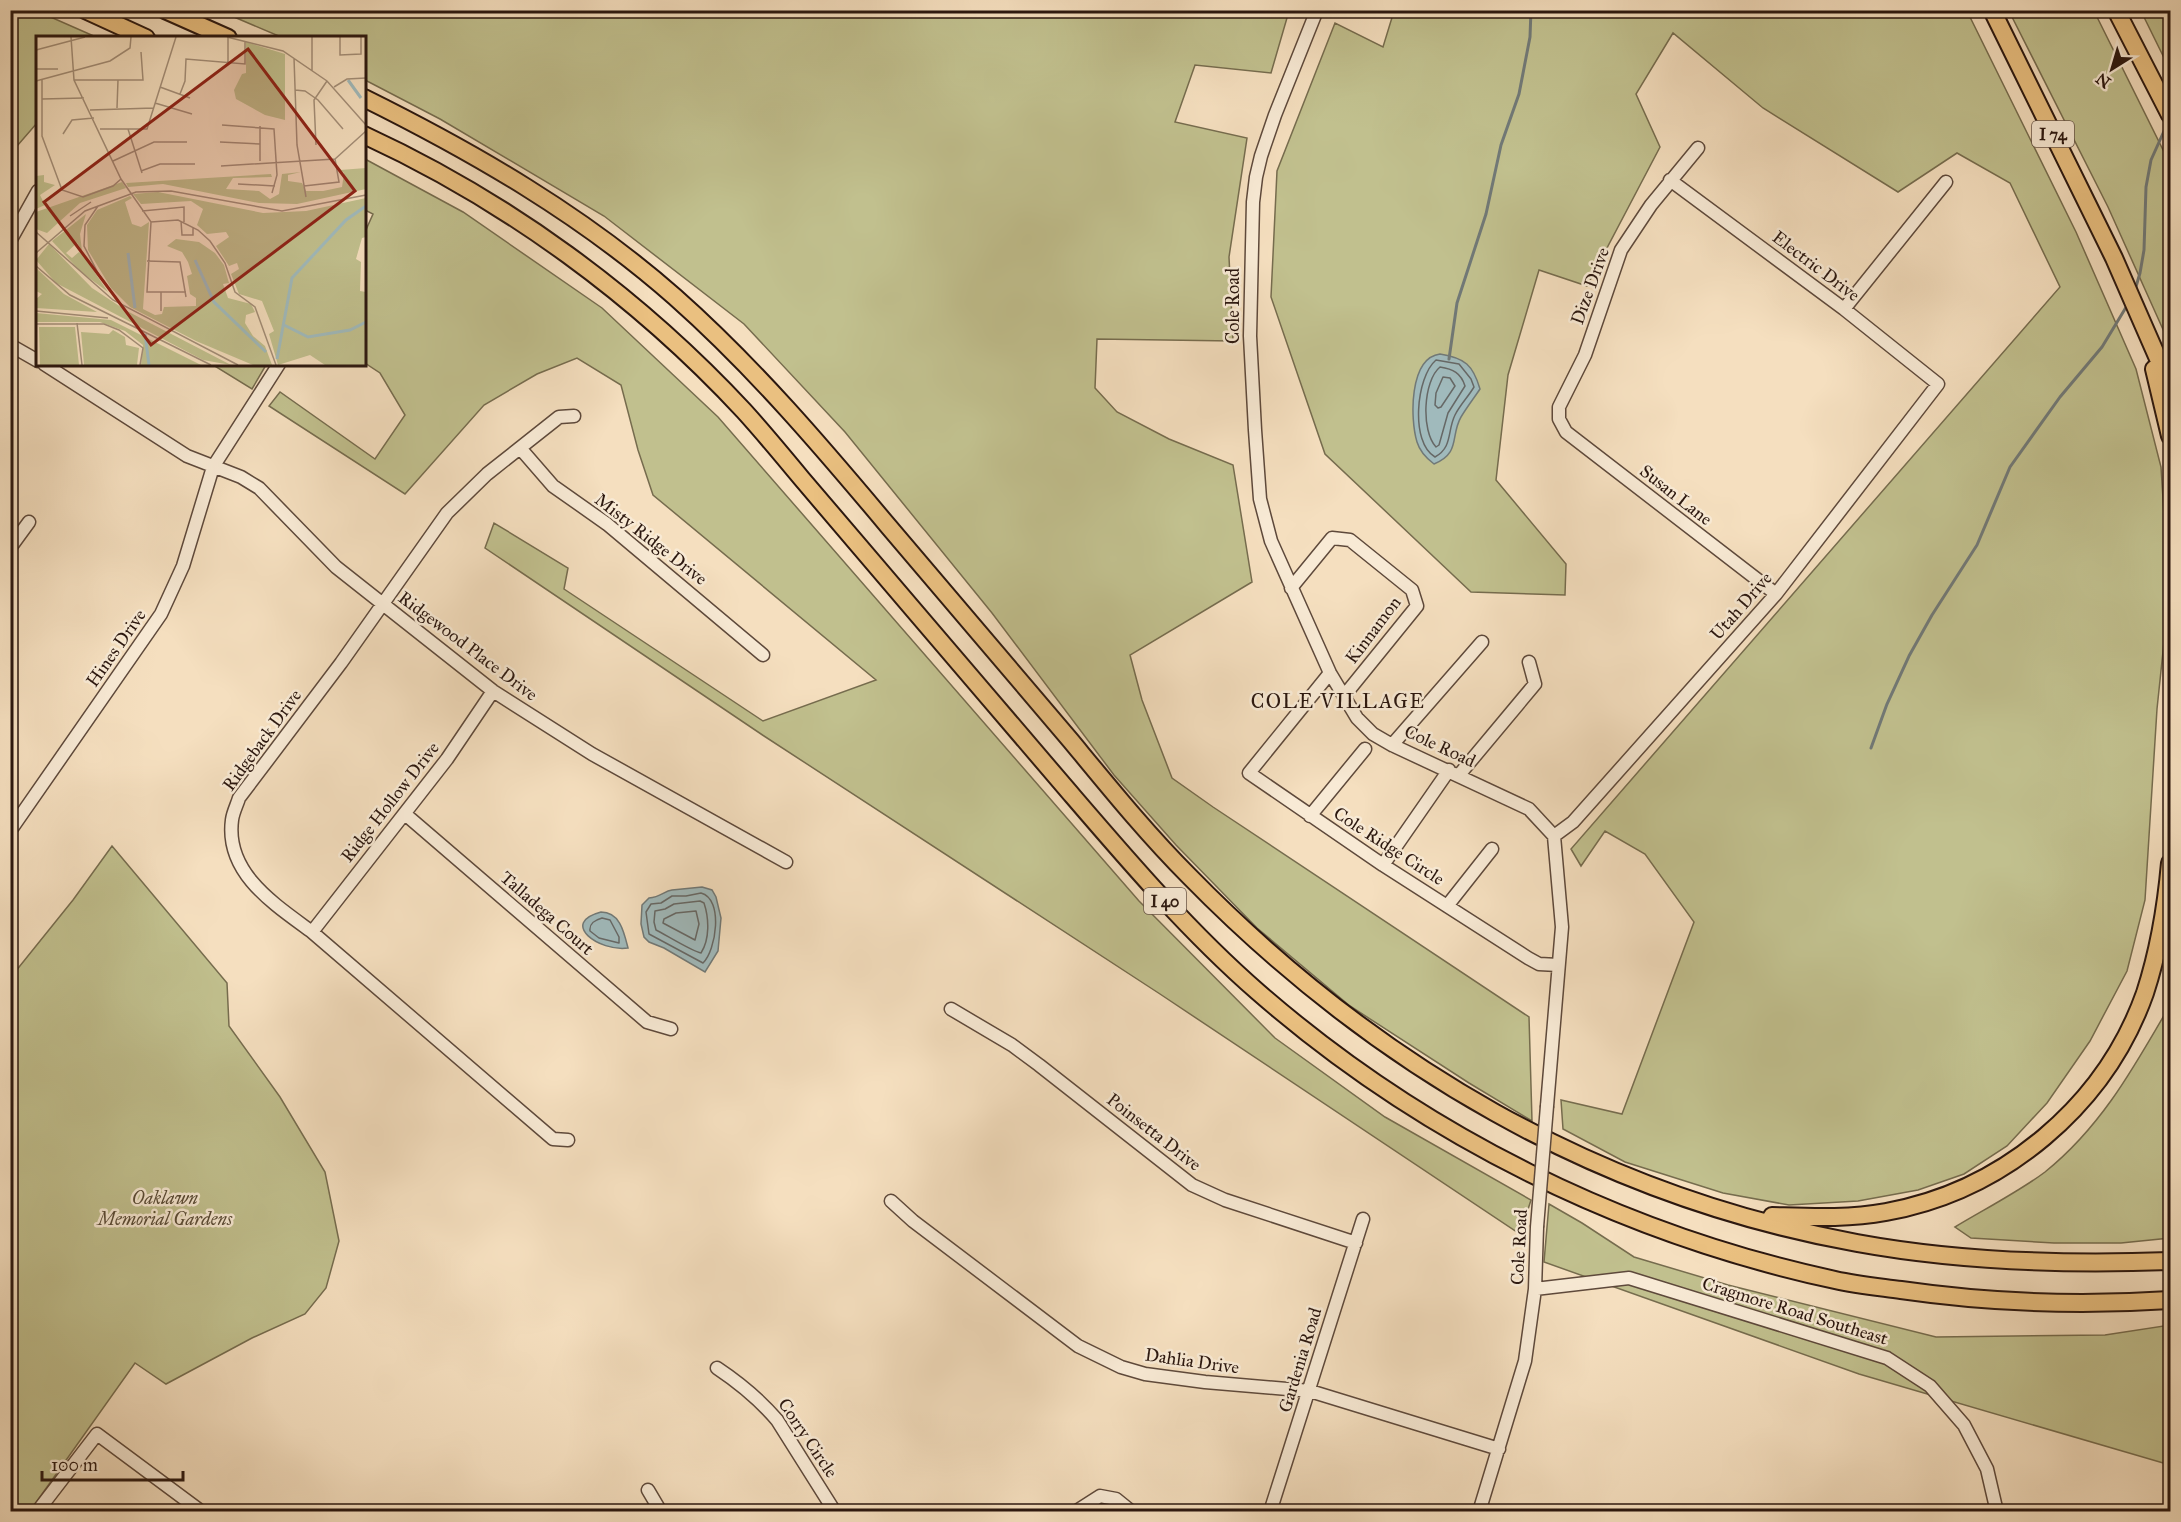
<svg xmlns="http://www.w3.org/2000/svg" width="2181" height="1522" font-family="'IM FELL Great Primer',serif">
<rect width="100%" height="100%" fill="#f5dfbf"/>
<filter id="stains"><feTurbulence type="fractalNoise" baseFrequency=".00333" numOctaves="4"/><feColorMatrix values="0 0 0 0 .2 0 0 0 0 .09 0 0 0 0 .02 0 0 0 .5 -.17"/></filter>
<radialGradient id="worn" r=".72"><stop offset=".6" stop-color="#630" stop-opacity="0"/><stop offset="1" stop-color="#630" stop-opacity=".3"/></radialGradient>
<path fill="#c1c08e" stroke="#766c4e" stroke-width="1.5" d="M11,10L37,11L96,37L38,38L37,123L11,153Z
M220,11H1289L1271,73L1195,65L1175,122L1247,138L1229,257L1233,341L1097,339L1095,388L1117,412L1169,439L1233,465L1252,582L1130,655L1142,700L1172,778L1213,807L1529,1017L1532,1121L1469,1083L1350,1006L1257,928L1176,845L1114,775L992,613L845,432L744,324L604,216L440,119L365,80L364,38L281,37Z
M1394,11H1967L2076,232L2136,369L2161,467L2169,594L2157,709L2145,900L2127,971L2090,1041L2047,1103L2007,1146L1964,1174L1918,1190L1858,1201L1789,1205L1723,1193L1625,1162L1563,1129L1561,1100L1622,1114L1694,922L1645,854L1605,831L1581,866L1571,849L2060,287L2010,183L1957,153L1898,192L1763,108L1673,33L1636,94L1660,147L1587,286L1539,270L1508,375L1496,480L1566,564L1565,595L1471,592L1325,454L1271,297L1277,171L1335,23L1383,47Z
M2009,11H2094L2170,164V345L2108,207Z
M2141,11H2170V70Z
M365,159L463,212L602,308L718,417L1139,901L1275,1038L1385,1117L1531,1200L1520,1234L1160,994L764,736L485,548L494,523L568,568L564,589L763,721L876,680L653,495L638,450L621,385L577,358L537,374L484,405L405,494L269,406L280,392L375,459L405,415L380,373L365,363V232L373,214L365,210Z
M213,365L266,364V365L252,389Z
M112,846L227,983L229,1026L280,1097L325,1172L339,1241L326,1288L305,1314L252,1338L166,1384L135,1363L30,1511H11V977L73,900Z
M2170,1005V1070L2166,1076L2170,1078V1238L2121,1243H2054L1971,1238L1955,1227C1983,1210 2020,1191 2045,1172C2102,1126 2134,1067 2170,1005Z
M1549,1204L1582,1223L1634,1257L1728,1285L1936,1337L2105,1335L2170,1325V1465L1859,1374L1544,1262Z"/>
<path fill="#a0babc" stroke="#717977" stroke-width="1.5" d="M1440,354C1465,358 1473,365 1480,389C1474,398 1467,407 1461,417C1450,436 1461,453 1434,464C1426,458 1420,452 1417,442C1410,419 1409,358 1440,354Z
M702,887L712,890L716,897L721,918L718,951L705,972L664,948L649,942L644,937L641,924L642,905L649,898C661,897 664,891 672,890C682,889 692,888 702,887Z
M601,912C620,912 624,932 628,948C599,952 559,923 601,912Z"/>
<g fill="none" stroke-linecap="round" stroke-linejoin="round">
<path stroke="#666866" stroke-width="1.5" d="M1436,360L1459,364L1471,379L1474,387C1468,397 1460,405 1455,415C1447,431 1453,447 1435,457C1410,443 1416,377 1436,360Z
M1440,367C1453,369 1461,373 1465,386L1448,413L1439,445L1436,447C1421,431 1423,381 1440,367Z
M1443,377L1450,378L1455,386L1441,407L1438,408L1435,405L1436,393Z
M701,893C724,899 716,951 703,963L649,934L646,912L651,904L661,903L672,896H686Z
M700,901L704,903C709,918 710,939 701,953C693,952 666,935 656,930L654,922L655,911L665,909L674,904Z
M696,911L699,924L695,940L663,923L664,919L676,913Z
M602,918L610,920L619,937V943L599,938L590,931C589,923 595,920 602,918Z"/>
<path stroke="#717977" stroke-width="3" d="M2135,290L2140,273L2144,250L2146,187L2151,160L2169,120
M1449,359L1457,303L1486,214L1501,145L1519,94L1530,37L1531,10
M1871,748L1887,704L1909,656L1932,615L1977,545L2010,467L2060,397L2102,347L2128,304"/>
<defs>
<path id="minor" d="M1317,10L1275,115L1261,156L1256,177L1253,202L1250,336L1255,430L1260,499L1271,541L1330,673L1357,718L1373,734L1392,745L1529,809L1554,836L1562,927L1547,1106
M1698,148L1651,205L1621,250L1585,355L1559,407V419L1566,432L1776,594
M10,241L38,191
M1844,309L1946,182
M10,345L38,361
M44,364L187,456L241,477L259,488L336,567L493,691L592,754L786,862
M520,448L553,486L607,524L763,655
M10,548L29,522
M1291,588L1332,538L1350,540L1412,590L1417,606L1344,696
M1330,673L1249,773L1383,865L1528,958L1539,964L1558,965
M1392,745L1482,642
M1459,775L1535,684L1529,662
M405,814L647,1022L671,1029
M1310,816L1365,749
M10,831L161,614L183,566L213,467L279,364
M1554,836L1573,822L1776,594L1938,384L1844,309L1670,180
M1383,865L1449,770
M1447,906L1492,849
M312,932L447,759L493,691
M951,1009L1012,1045L1039,1065L1192,1185L1225,1200L1356,1243
M568,1140L553,1139L312,932C274,904 225,873 232,820C233,812 237,805 239,798L341,663L447,513L487,474L559,417L574,416
M891,1201L913,1221L1078,1346L1121,1367L1145,1374L1205,1382L1310,1391L1499,1449
M1535,1289L1629,1278L1887,1358L1930,1386L1964,1425L1987,1469L1997,1512
M717,1368C741,1384 759,1399 777,1420L835,1512
M648,1490L661,1512
M37,1512L97,1434L202,1512
M1075,1512L1100,1496L1116,1499L1132,1512
M1270,1512L1363,1219
M1479,1512L1525,1361L1535,1289L1537,1227"/>
<path id="highway" d="M85,10L146,38
M165,10L228,38
M1992,10L2114,258L2170,386
M2116,10L2170,115
M364,98C475,153 582,215 675,297C754,367 822,447 889,527C950,598 1010,670 1071,741C1109,787 1147,834 1189,876C1373,1064 1597,1196 1857,1243C1961,1262 2066,1265 2170,1261
M364,135C507,201 637,296 744,411C764,433 783,456 802,479C839,522 875,565 912,608C963,668 1014,727 1065,787C1126,858 1187,930 1258,992C1422,1135 1622,1234 1835,1280C1857,1285 1879,1287 1901,1290C1991,1303 2080,1306 2170,1300
M2154,369L2170,436
M1772,1216C1810,1217 1848,1219 1886,1212C2003,1191 2105,1106 2145,993C2159,950 2166,908 2170,863"/>
</defs>
<use href="#minor" stroke="#5e493b" stroke-width="15"/>
<use href="#highway" stroke="#2b170f" stroke-width="20"/>
<use href="#minor" stroke="#f8ead5" stroke-width="12"/>
<use href="#highway" stroke="#eac080" stroke-width="16"/>
<defs>
<path id="minor-bridge" d="M1537,1227L1547,1106"/>
</defs>
<use href="#minor-bridge" stroke="#5e493b" stroke-width="15" stroke-linecap="butt"/>
<use href="#minor-bridge" stroke="#f8ead5" stroke-width="12"/>
</g>
<g text-anchor="middle" stroke-width="5" stroke-linejoin="round" paint-order="stroke">
<g fill="#f8ead5" stroke="#68564a" stroke-width="1.5">
<rect x="2032" y="121" width="42" height="26" rx="4.5"/>
<rect x="1144" y="888" width="42" height="26" rx="4.5"/>
</g>
<g font-size="16" font-weight="bold" fill="#2b170f">
<text x="2053" y="140">I 74</text>
<text x="1165" y="907">I 40</text>
</g>
<g font-size="18" fill="#2b170f" stroke="#f8ead5">
<text transform="translate(1816 266) rotate(37)" y="6">Electric Drive</text>
<text transform="translate(1590 286) rotate(-70)" y="6">Dize Drive</text>
<text transform="translate(1233 306) rotate(-90)" y="6">Cole Road</text>
<text transform="translate(1676 495) rotate(38)" y="6">Susan Lane</text>
<text transform="translate(651 539) rotate(38)" y="6">Misty Ridge Drive</text>
<text transform="translate(1741 606) rotate(-49)" y="6">Utah Drive</text>
<text transform="translate(1373 630) rotate(-53)" y="6">Kinnamon</text>
<text transform="translate(468 646) rotate(37)" y="6">Ridgewood Place Drive</text>
<text transform="translate(116 648) rotate(-55)" y="6">Hines Drive</text>
<text transform="translate(262 740) rotate(-54)" y="6">Ridgeback Drive</text>
<text transform="translate(1440 746) rotate(25)" y="6">Cole Road</text>
<text transform="translate(390 802) rotate(-52)" y="6">Ridge Hollow Drive</text>
<text transform="translate(1389 846) rotate(33)" y="6">Cole Ridge Circle</text>
<text transform="translate(547 913) rotate(41)" y="6">Talladega Court</text>
<text transform="translate(1154 1132) rotate(38)" y="6">Poinsetta Drive</text>
<text transform="translate(1519 1247) rotate(-87)" y="6">Cole Road</text>
<text transform="translate(1795 1311) rotate(17)" y="6">Cragmore Road Southeast</text>
<text transform="translate(1300 1360) rotate(-73)" y="6">Gardenia Road</text>
<text transform="translate(1192 1361) rotate(8)" y="6">Dahlia Drive</text>
<text transform="translate(808 1438) rotate(56)" y="6">Corry Circle</text>
</g>
<g font-size="18" font-style="italic" fill="#584a35" stroke="#f8ead5">
<text x="165" y="1204">Oaklawn<tspan x="165" dy="21">Memorial Gardens</tspan></text>
</g>
<g font-size="20" letter-spacing="1.5" fill="#2b170f" stroke="#f8ead5">
<text x="1338" y="708">COLE VILLAGE</text>
</g>
</g>
<g transform="translate(36 36)">
<rect width="330" height="330" fill="#f5dfbf"/>
<path d="M210,6L249,18V84L229,79L200,63L198,54L206,38L210,37ZM330,132V153L261,168L223,167L127,148L92,151L90,147L235,138L236,141L197,142L190,153L223,155L234,163L243,158L246,138L265,136L252,139V145L266,147L270,155H287L306,151L308,137L304,134ZM8,139V146L19,149L4,159L9,169L0,173V140ZM86,146L90,152L44,167L11,197L0,193V176ZM122,156L227,177L270,175L330,162V201L326,202L320,223L325,226L324,255L330,256V329H289L274,319L242,329L233,298L238,295L226,265L203,258L195,238L203,233L201,227L193,230L180,210L193,201L190,196L171,198L161,189L167,173L155,165L105,168L97,158ZM94,160L96,162L89,166L96,188L105,191L113,186L107,273L119,279L126,278L128,271L160,270V262L154,258L151,240L156,238L152,226L146,216L131,210L140,203L163,206L179,217L188,229L193,247L187,248L192,262L215,268L219,276L210,279L209,287L217,300L229,310L236,329H217L160,305L94,271L75,252L52,214L51,189L61,174ZM50,178L44,198L46,215L41,207L30,217L36,222L43,216L47,219L72,256L45,236L16,205ZM13,208L56,252L91,275L195,329L167,324L20,247L0,224ZM0,232L28,258L61,276L0,272V263L6,258L0,255ZM0,277L75,284L165,329H105L107,309L89,295L64,286H0ZM3,291H39L43,329H4ZM77,294L89,301L90,309L103,312L101,329H48L45,296L73,298Z" fill="#c1c08e"/>
<path fill="none" stroke="#a0babc" stroke-width="3" d="M312,44L325,62M92,217L99,272M159,224L178,266L230,316M248,289L272,301L314,294L330,286M109,298L113,329M241,323L256,242L310,184L330,170"/>
<path fill="none" stroke="#a48f79" stroke-width="1.5" d="M35,1L38,44L85,143L115,186L142,184L162,194L174,205L189,227L199,256L219,271L240,329M191,1L247,15L291,45L330,89M192,1V28M276,1V35M304,1V19L325,18V1M0,14L49,1M258,22L261,109L270,161M0,33H22M6,44V100L26,154L47,161L77,150L85,143M38,44H107L105,16M0,45L74,25L94,12L95,1M124,51L154,62M298,51L311,43L330,42M259,54L269,55L282,64L307,93M144,58L149,45L150,23L209,28V5M6,63L48,62M119,67L156,78M81,72L82,44M54,74L118,72M186,89L238,93L241,139L236,157M64,93H111L140,1M92,93L106,137M27,98L36,84L58,82M184,106L224,108M280,109L278,64L291,45M77,125L118,106H151M224,125V90M185,130L299,123L330,95M105,135L124,128H159M202,148L239,150M268,150L303,146L299,123M62,170L49,189L48,210L62,237L82,264M106,175L148,171V186M34,180L55,166M145,185L146,199H157V191M115,186L111,256H150M0,196L77,264L202,329M0,217L49,175L100,156L135,155L246,175L330,159M111,225L144,226L150,261M0,230L34,259L175,329M0,275L72,282M125,275V256M41,287L46,329M0,288H68L83,294L107,312L104,329"/>
<path fill="#8f2418" fill-opacity="0.15" stroke="#8f2418" stroke-width="3" d="M212,13L319,155L115,309L8,166Z"/>
<rect width="330" height="330" fill="none" stroke="#2b170f" stroke-width="3"/>
</g>
<rect width="2181" height="1522" fill="none" stroke="#f5dfbf" stroke-width="36"/>
<rect x="12" y="12" width="2157" height="1498" fill="none" stroke="#2b170f" stroke-width="3"/>
<rect x="18" y="18" width="2145" height="1486" fill="none" stroke="#2b170f" stroke-width="1.5"/>
<g transform="translate(2112 69) rotate(217)" stroke="#f8ead5" stroke-width="4.5" paint-order="stroke">
<path d="M0-4.5L10 22L0 15L-10 22Z" fill="#2b170f"/>
<text y="-9" font-size="16" font-weight="bold" text-anchor="middle" fill="#2b170f">N</text>
</g>
<path d="M42 1471v9h141v-9" fill="none" stroke="#2b170f" stroke-width="3"/>
<text x="51" y="1471" font-size="18" fill="#2b170f" stroke="#f8ead5" stroke-width="4.5" paint-order="stroke">100 m</text>
<rect width="100%" height="100%" filter="url(#stains)"/>
<rect width="100%" height="100%" fill="url(#worn)"/>
</svg>
